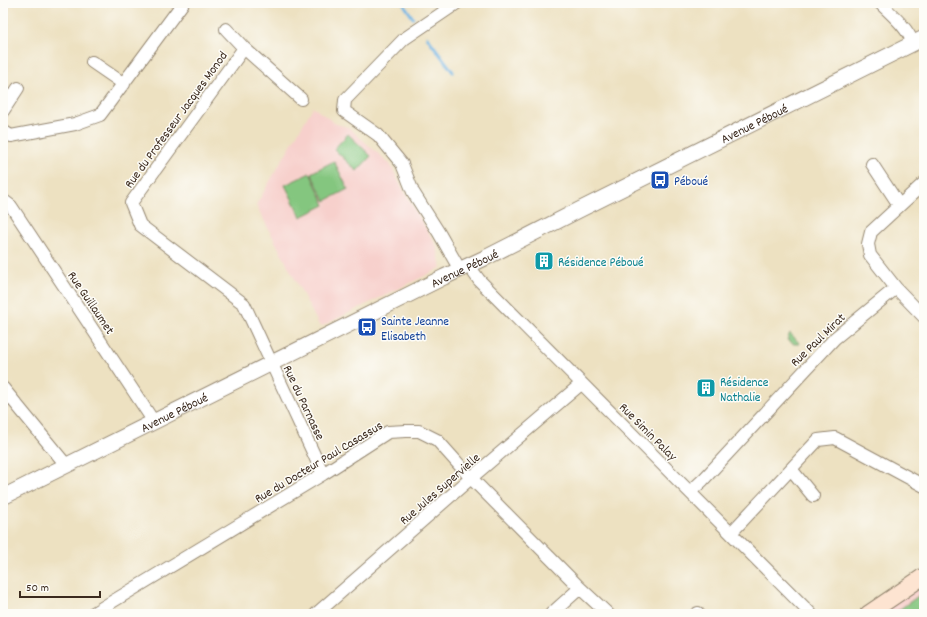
<svg xmlns="http://www.w3.org/2000/svg" width="927" height="617" font-family="Dekko,sans-serif">
<rect width="100%" height="100%" fill="#fdfcf7"/>
<filter id="ink" filterUnits="userSpaceOnUse"><feTurbulence type="fractalNoise" baseFrequency=".025" numOctaves="2"/><feDisplacementMap in="SourceGraphic" scale="8" xChannelSelector="R" yChannelSelector="G"/><feConvolveMatrix kernelMatrix="1 2 1 2 8 2 1 2 1" color-interpolation-filters="sRGB"/></filter>
<filter id="wash" filterUnits="userSpaceOnUse"><feTurbulence type="fractalNoise" baseFrequency=".012" numOctaves="4" result="noise"/><feDisplacementMap in="SourceGraphic" scale="16" xChannelSelector="R" yChannelSelector="G"/><feGaussianBlur stdDeviation="0.9" result="paint"/><feColorMatrix in="noise" values="0 0 0 0 0 0 0 0 0 0 0 0 0 0 0 0 0 1.4 0 .05"/><feComposite in="paint" operator="in"/></filter>
<g filter="url(#wash)">
<rect width="100%" height="100%" fill="#ede1c1"/>
<path fill="#f7d0cc" d="M313,107L336,124L348,127L390,164L400,184L437,247L441,268L320,327L256,205Z
M924,576V614H868Z"/>
<path fill="#84c67f" stroke="#60784e" d="M348,134L371,156L357,171L334,149Z
M334,161L348,189L325,201L311,173Z
M310,173L325,205L301,217L285,185Z
M790,333L800,344H794L787,340Z
M924,592V606L915,614H893Z"/>
<g fill="none" stroke-linecap="round" stroke-linejoin="round">
<path stroke="#6db3e3" stroke-width="3" d="M403,3L413,18
M427,37L453,72"/>
</g>
</g>
<g filter="url(#ink)">
<g fill="none" stroke-linecap="round" stroke-linejoin="round">
<defs>
<path id="minor" d="M457,3L404,39L345,100L344,111L378,135L402,164L413,192L439,233L460,270
M880,3C892,15 907,27 913,43
M226,29L244,48L301,99
M244,48L131,203L140,225L244,304L323,474
M92,62L124,84
M3,111L18,88
M3,131L11,136L75,124L100,115L183,3
M872,164L899,205
M3,200L11,206L154,422
M469,266L479,280L811,614
M896,288L924,317
M3,388L67,466
M791,469L813,496
M690,492L703,480L835,338L896,288L870,255L868,244L871,232L924,183
M731,533L818,440L835,438L924,486
M92,614L323,474L388,432L406,431H419L437,440L471,478L580,588L608,614
M316,614L471,478L581,384
M551,614L580,588
M696,614L698,613"/>
<g id="tertiary">
<path id="s1" d="M3,497L444,277L487,257L579,210L924,38"/>
</g>
<path id="secondary" d="M868,614L924,576"/>
</defs>
<use href="#minor" stroke="#948670" stroke-width="14"/>
<use href="#tertiary" stroke="#948670" stroke-width="17"/>
<use href="#secondary" stroke="#948670" stroke-width="18"/>
<use href="#minor" stroke="#fff" stroke-width="12"/>
<use href="#tertiary" stroke="#fff" stroke-width="15"/>
<use href="#secondary" stroke="#fde4d1" stroke-width="16"/>
</g>
</g>
<defs>
<symbol id="bus-square" viewBox="-11 -11 22 22"><rect x="-9" y="-9" width="18" height="18" rx="4" fill="#1a4fb4" stroke="#fdfcf7"/><path d="M-5-6H5V4H4V6H2V4H-2V6H-4V4H-5ZM-3.5-4V0h7V-4ZM-3.5 1.2v1.5H-2V1.2ZM2 1.2v1.5H3.5V1.2Z" fill="#fff"/></symbol>
<symbol id="building-square" viewBox="-11 -11 22 22"><rect x="-9" y="-9" width="18" height="18" rx="4" fill="#0f9aa8" stroke="#fdfcf7"/><path d="M-4-6H4V6H1V3H-1V6H-4ZM-2.5-4.3h1.7v1.8h-1.7ZM.8-4.3h1.7v1.8H.8ZM-2.5-1h1.7V.8h-1.7ZM.8-1h1.7V.8H.8Z" fill="#fff"/></symbol>
</defs>
<g fill-rule="evenodd">
<use href="#bus-square" x="649" y="169" width="22" height="22"/>
<use href="#building-square" x="533" y="250" width="22" height="22"/>
<use href="#bus-square" x="356" y="316" width="22" height="22"/>
<use href="#building-square" x="695" y="377" width="22" height="22"/>
</g>
<g text-anchor="middle" stroke-width="3" stroke-linejoin="round" paint-order="stroke">
<g font-size="13" fill="#3b2a1e" stroke="#fdfcf7">
<text transform="translate(175 119) rotate(-54)" y="5">Rue du Professeur Jacques Monod</text>
<text dy="5" stroke="none"><textPath href="#s1" startOffset="839">Avenue Péboué</textPath></text>
<text dy="5" stroke="none"><textPath href="#s1" startOffset="515">Avenue Péboué</textPath></text>
<text transform="translate(92 302) rotate(56)" y="5">Rue Guillaumet</text>
<text transform="translate(817 339) rotate(-44)" y="5">Rue Paul Mirat</text>
<text transform="translate(305 402) rotate(65)" y="5">Rue du Parnasse</text>
<text dy="5" stroke="none"><textPath href="#s1" startOffset="191">Avenue Péboué</textPath></text>
<text transform="translate(649 431) rotate(45)" y="5">Rue Simin Palay</text>
<text transform="translate(318 461) rotate(-31)" y="5">Rue du Docteur Paul Casassus</text>
<text transform="translate(439 488) rotate(-41)" y="5">Rue Jules Supervielle</text>
</g>
<g font-size="13" fill="#164399" stroke="#fdfcf7" text-anchor="start">
<text x="674" y="185">Péboué</text>
<text x="381" y="325">Sainte Jeanne<tspan x="381" dy="15">Elisabeth</tspan></text>
</g>
<g font-size="13" fill="#0d838f" stroke="#fdfcf7" text-anchor="start">
<text x="558" y="266">Résidence Péboué</text>
<text x="720" y="386">Résidence<tspan x="720" dy="15">Nathalie</tspan></text>
</g>
</g>
<rect width="927" height="617" fill="none" stroke="#fdfcf7" stroke-width="16"/>
<path d="M20 591v6h80v-6" fill="none" stroke="#3b2a1e" stroke-width="2"/>
<text x="26" y="591" font-size="12" fill="#3b2a1e" stroke="#fdfcf7" stroke-width="3" paint-order="stroke">50 m</text>
</svg>
